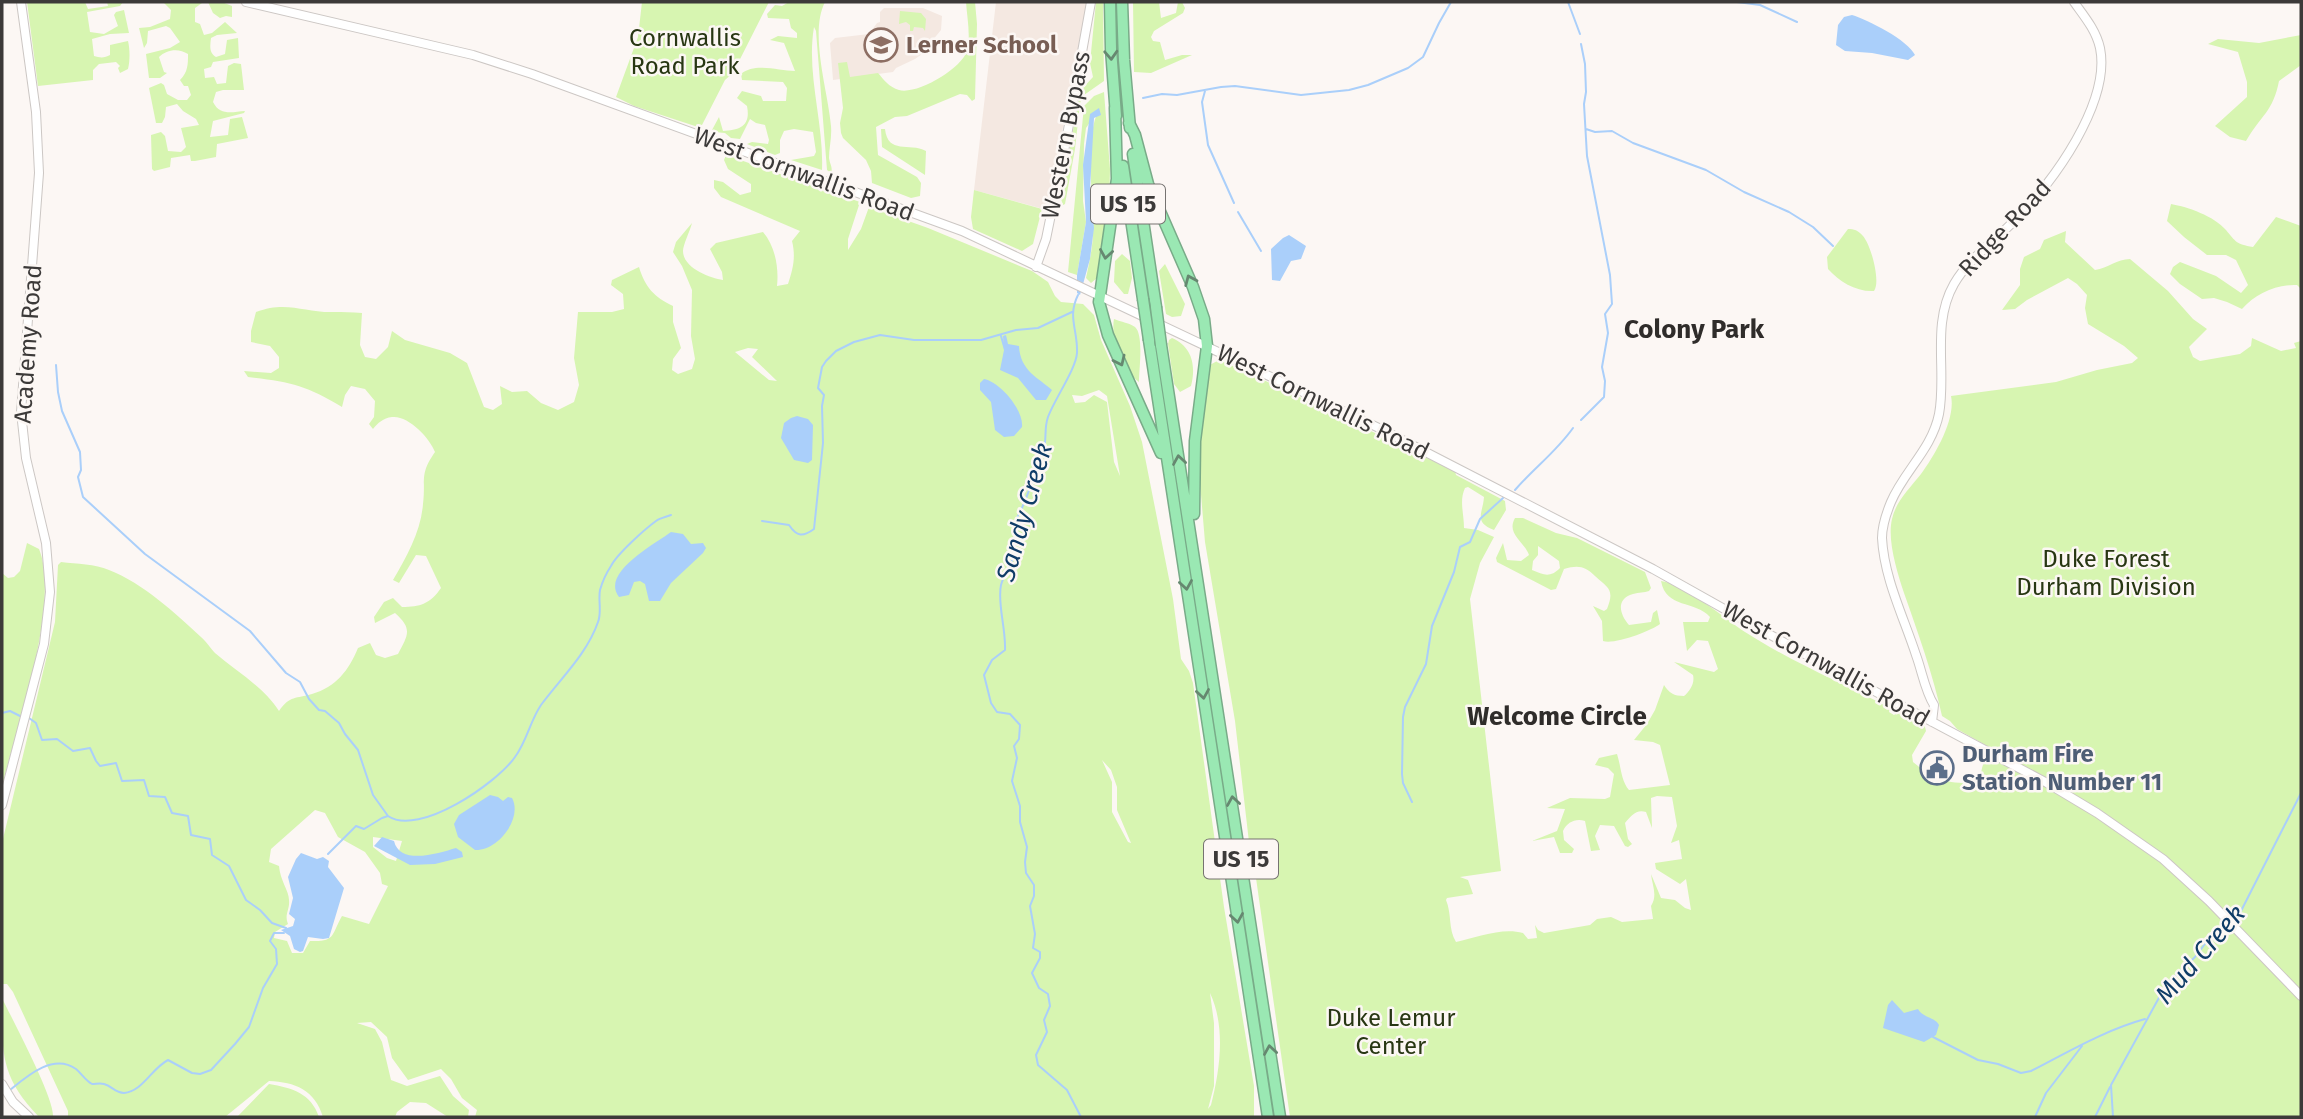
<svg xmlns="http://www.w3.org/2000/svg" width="2303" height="1119" font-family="'Fira Sans',sans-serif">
<rect width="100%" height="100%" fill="#fcf7f4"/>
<path fill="#f4e8e1" d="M996,2H1087L1047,210L974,190Z
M884,8H923L942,16L941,30L932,41V47L915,59L896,68L893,72L833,80L830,43L835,38L869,34L877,23L880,22V12Z"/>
<path fill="#d7f5b1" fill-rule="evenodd" d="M27,2H85L88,9L108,6L107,2H123L120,6L87,12L90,32L104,34L118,26L114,15L116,12L124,10L129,33L110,34L92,39L94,56C100,58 105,58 110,55V45L128,41C130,49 130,61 128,69L120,73L118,68L120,66L116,62L99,64L93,70V80L38,86Z
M163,2H222L232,6V17L226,16L220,18L213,13L208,2L202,3L195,8V22L200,24L204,35L212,33L225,22L237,33L217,35L211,38C210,46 209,53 216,57L225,54L227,40L238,38L239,58L213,62L211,67L204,69L205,78L214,77L217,84L226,83L228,66L234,63L241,64L244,90H223L216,92L213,102C220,116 232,112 245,111L244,113L213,121L210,137L228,135L230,119L242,117L248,138L217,144L216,157L195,161H191L190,155L171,158L170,167L154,171L152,169L151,135L161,132L165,136L168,151L181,152L186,147L181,128L199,125L196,119L183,111L177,104L166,107L165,117L162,123H156L149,88L161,83L164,85L167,94L178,100H187L191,95L188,86H184L180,80C188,72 188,64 188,54C179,48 167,49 159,57L164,72L167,73L160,78H149L146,54L170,48L180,42L170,28L166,26L148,31L147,43L144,48L139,28L150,27L170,19L171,10Z
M642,2H769L733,73L725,80L702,125L698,127L634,106L616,97L638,37Z
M789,2H825C809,33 828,91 831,126C832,138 829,148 829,158C830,165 833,167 831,173L827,170L816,31L814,27C806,74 824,122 822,170L791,160L814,156L816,152L813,132L794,129L784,131L780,140V153L775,155L747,144L752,142L768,144L769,140L765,125L756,123L750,119L740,139L731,138L725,133L714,132L712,130L719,117L723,131C740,130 751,126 747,106L737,98L742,91L761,96L763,101H786L787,88L783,82L742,80L741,74C755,62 779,71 795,71L784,43L770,40L778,36L797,38V33L791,28L789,19L768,18L767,14L775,5L782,6Z
M966,2H975L977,24L975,99L972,101L967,95L960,94L907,116L895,117L876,127L878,155L917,177L921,183L920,196L911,198L872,183L871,171L866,160L843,138L841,133L840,123L843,108L838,63L847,62L850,77L878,73C884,80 889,87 899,90C917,95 961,69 967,51C971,37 967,17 966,2Z
M1096,2H1103L1104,81L1084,95L1080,103L1075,149L1065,204L1063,205L1061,199L1080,91L1093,77L1090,63Z
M1133,2H1159L1161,18L1176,13L1178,2H1182L1185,8L1183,13L1154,31L1151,37L1153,41L1160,42L1165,60L1182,55H1192L1151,73L1134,72Z
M900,11L921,13L926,19L925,31L923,28L914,27L913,31H910V25L906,22L899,24Z
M2301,35V65L2279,81C2273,112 2261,115 2246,141L2230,137L2215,126L2247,97V82L2238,52L2208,44L2218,39L2259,43Z
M1104,92L1110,169L1109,210L1097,278L1091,283L1086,278C1090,260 1094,241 1093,223C1093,189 1084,140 1099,109L1086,128L1084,144L1083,201L1086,222L1077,275L1068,272L1084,106L1094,96Z
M881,129H885C888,155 909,142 926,151L925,175L882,147Z
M726,155L860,202L848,239V250L861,229L869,207L928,228L1032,271L1048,282L1055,296L1061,302L1083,304L1094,315L1101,340L1130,406L1142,442L1173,599L1181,659L1189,671L1193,683L1224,907L1254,1086V1117H475L477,1110L462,1098L451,1079L441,1069L408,1080L392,1058L387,1037L371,1022L357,1023L375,1029L382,1042L391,1080L407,1086L440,1076L453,1096L469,1110L468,1117H448L426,1103L410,1102L397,1112L395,1117H323C315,1090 295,1082 269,1081L225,1117H68V1111L13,992L7,984H2V843L55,622L58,565L61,562C77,564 95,564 109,570C144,584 174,612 201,637C207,642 210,648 215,653C238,673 263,686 279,711C290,695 296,699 312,694C336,687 349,670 358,648L370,643L376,655L385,658L398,654C408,635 413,629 395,613L375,623L374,617L384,602L393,598L402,607C420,607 430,604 441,588L426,556L416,555L399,583L393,580C407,556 421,531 423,504C426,479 419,475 435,452C430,438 408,415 392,417C383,418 378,423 373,429L369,424L374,417L375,401L365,389L351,386L345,395L342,407C306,385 290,382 248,377L244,371L271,373L279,368V357L270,346L251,342V331L256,312C287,300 305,313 334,312C343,312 352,312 362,313L360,345L365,357L376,359L388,347L392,331L405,340L450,353L467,363L484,407L493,410L502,404L500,386L512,392L527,391L541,403L558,410L574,402L579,385L574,358L578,312H612L624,309L623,294L611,285L612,280L639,267C645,287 654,297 673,306V322L681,348L673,359L672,370L678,374L692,369L695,359L691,336L692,290L682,266L673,252L676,242L692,223C690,231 683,245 683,251C683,268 710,278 723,280L722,272L710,249L716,243L763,232C775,246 779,267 777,286L788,284C793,269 796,257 792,241L800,231L721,197L714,188V180L723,182L740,195L751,192V184L728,169L724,160ZM748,348L758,349L752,357L777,381L769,380L735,352ZM1099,390L1107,396L1120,476L1114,462L1107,402L1094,395L1085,402L1075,403L1072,395L1082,396ZM1102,760L1111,770L1117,787V810L1131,843L1128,842L1112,812V782ZM315,810L325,813L338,837L365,852L380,873L382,884L388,886L369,924L342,916C331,935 336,942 310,941L303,953H292L287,941L274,938L275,932L288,924C284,914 290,910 289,900C289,891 280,880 279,866L269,862L271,849ZM373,837L402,841L396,861L387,858L373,847ZM1210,993C1226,1027 1220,1070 1211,1105L1208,1109L1214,1086V1023Z
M974,190L1042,209L1033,244L1022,251L973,229L971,217Z
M2171,204C2188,207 2214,216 2226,230C2236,242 2236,244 2253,247L2276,217L2301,226V289L2297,285C2277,284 2256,293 2242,309L2227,302L2214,298L2202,299L2180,284L2170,274L2173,267L2180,262L2216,276L2241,293L2248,285L2236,260L2226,255H2207L2184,237L2167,221Z
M1848,229C1854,229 1858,230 1863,236C1871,245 1881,282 1874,291C1856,292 1840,282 1828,269L1827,257Z
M2066,231L2065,242L2095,270C2108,268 2117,259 2130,259L2168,291L2193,319L2207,329L2189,347L2193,357L2200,361L2240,354L2251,346L2252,338L2281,351L2296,348L2294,343L2301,341V1117H1290L1254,864L1249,842L1235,721L1205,542L1198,459L1208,366L1219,360L1247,372L1455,471L1456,475L1505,501L1506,510L1494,530C1473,522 1483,513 1484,497L1468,487L1465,488C1459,501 1464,513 1464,528L1478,530L1494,537L1480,563L1470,599L1501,871L1460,877L1468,880L1473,894L1447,898L1446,900C1452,914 1448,929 1456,942C1477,937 1503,927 1523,933L1528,939L1537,938L1535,925L1538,930L1544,933L1590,925L1597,919L1611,917L1622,922L1653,919L1651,906C1658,895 1652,885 1651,874L1661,898L1675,900L1685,908L1691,910L1686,879L1680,884L1656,869L1655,863L1682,859L1679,840L1671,843L1677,826L1672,797L1657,796L1651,798L1652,828L1646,812C1636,809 1631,816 1625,823L1628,839L1632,844L1628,847L1625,846L1614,826L1600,825L1595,836L1600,850L1591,851L1585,821C1576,818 1567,822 1563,831L1564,840L1574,849L1572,853H1560L1554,837L1532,841L1557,831L1565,809L1547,808L1570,798L1605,799L1610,797L1614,774L1608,768L1595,765L1599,758L1617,754C1621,766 1621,781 1629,790L1670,785L1660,745L1653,742L1634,740L1647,724L1655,710L1664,685C1669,693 1674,696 1684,696C1690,691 1695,683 1693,675L1674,662L1714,672L1718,669L1708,641L1697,640L1687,651L1683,622H1708L1710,617C1695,600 1666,609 1661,581C1686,585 1724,618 1745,632C1790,661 1842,683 1890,708L1889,712L1894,715L1898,712L1924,723L1926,731L1912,755L1913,762C1939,784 1948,782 1979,784C1982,775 1980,768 1986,759H1994L1996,751L1957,729L1950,721L1942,716C1933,674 1918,633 1904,593C1897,572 1887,540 1892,519C1896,501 1910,488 1921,474C1935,455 1956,419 1951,396L2056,382L2097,370L2132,363L2138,358L2124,346L2088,324L2085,308L2087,295L2077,284L2068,278L2027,300L2015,309L2002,310L2020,285V269L2024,257L2040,249L2044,240Z
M1122,254L1130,261L1132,278L1128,294H1124L1114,282L1115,261Z
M1165,264L1185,304L1181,316L1172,317L1166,314L1159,271Z
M1114,319C1121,322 1130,323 1135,327C1144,335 1139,369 1139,382C1124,371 1110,338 1114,319Z
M1172,338C1193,347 1196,367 1191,386L1180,392L1174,384L1168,344L1169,340Z
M1515,518H1523L1556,533L1577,538L1645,572L1651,588L1649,591C1644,593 1639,592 1633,594C1615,599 1620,615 1629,625L1651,622L1653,613L1657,610L1660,624C1651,631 1614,645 1603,641L1602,621L1593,606L1604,611L1607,609C1615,589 1608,588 1595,576C1585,566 1578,565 1564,569L1556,589L1551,590L1497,562L1496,558L1503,543L1507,560L1521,561L1529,555C1524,541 1506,534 1515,518ZM1538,546L1559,561L1560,568C1550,578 1544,575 1532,570L1533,561L1538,555Z
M27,543L39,549C61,602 16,730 2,786V573L8,578L14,577L20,571Z
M2,998C12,1019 55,1099 53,1117H39C0,1076 2,1054 2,998Z
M269,1084C292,1088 311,1093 319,1117H237Z"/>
<path fill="#aacffa" d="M1852,15C1868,20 1908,40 1915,55L1908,60L1872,53L1845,51L1836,45L1838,25L1844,17Z
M1099,108L1101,115L1094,118L1090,189L1094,228L1090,259L1080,295L1077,293V275L1086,222L1083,165L1090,114Z
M1289,235L1306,246L1301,259L1291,261L1280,281L1272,280L1271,249L1283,238Z
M1006,335L1008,344L1019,346C1020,371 1039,378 1052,390L1046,400H1036L1018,378L1000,370L1004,350L1003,336Z
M984,379C1000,382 1024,410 1022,427L1014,436L1004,437L995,430L991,402L980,390V383Z
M797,416L808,419L813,425L812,460L808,463L794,460L781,438L784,423L791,418Z
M671,532L683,534L691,544L703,543L706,548L703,553L671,583L660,601H649L645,584L640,581L634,582L629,595L619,597C600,573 655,544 671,532Z
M490,795L498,797L503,801L508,797L512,798C523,818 498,851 475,850L458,837L454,824L459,815Z
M382,837L394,841C400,866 439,853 456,848L462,852L463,857L435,864L410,865L374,846Z
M301,853L317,859L323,857L329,861L328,867L344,888L329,938L323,939L308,937L303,951L300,952L294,949L290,936L281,930L293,926L295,919L289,914L293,898L288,877L296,859Z
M1892,1000L1904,1013L1918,1009C1923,1018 1935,1017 1939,1025L1936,1035L1924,1042L1883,1028L1888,1005Z"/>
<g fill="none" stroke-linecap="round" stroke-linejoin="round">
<path stroke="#aacffa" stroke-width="2" d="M1568,2L1580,34
M1737,2L1760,5L1797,22
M1205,91L1202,102L1208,145L1234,203
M1143,98L1162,94L1177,95L1221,87L1235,86L1301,95L1349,90L1368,85L1408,68L1423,57L1439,23L1451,2
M1586,129L1595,132L1612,131L1633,143L1706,170L1744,192L1789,212L1813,227L1833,246
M1238,212L1261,251
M1078,295C1067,317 1078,330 1077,353C1076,369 1054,400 1048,417C1042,434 1051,447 1035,462C1036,476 1024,505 1017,518C1013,527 1015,540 1015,549C1015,562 1004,573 1001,585C997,603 1006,628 1005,650L992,660L984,675L991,703L997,712L1010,714L1020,725L1019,739L1014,746L1017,758L1012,781L1020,806V822L1027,847L1025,862L1026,873L1034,885V896L1030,906L1035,934L1033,948L1040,952V958L1032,973L1039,988L1048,994L1050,1006L1044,1020L1047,1032L1036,1055L1038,1065L1067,1090L1081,1117
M1001,336L1005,350
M56,365L58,392L62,411L80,452L81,470L78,477L83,497L145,554L250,631L286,673L300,682L309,699L319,710L325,711L339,723L345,734L358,750L373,795L388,816
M1581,420L1604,397L1605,381L1602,367L1608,333L1605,314L1612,304L1610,275L1587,156L1584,104L1586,92L1585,64L1581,44
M1515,490C1534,468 1556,452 1573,428
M762,521L789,525C797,537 803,537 814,529L823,443L822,406L824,395L818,388L822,367L826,361L836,351L854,342L880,335L914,340H981L1016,330L1038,328L1072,312
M2,713L10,711L20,716
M29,718L36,723L42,740L57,739L73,751L90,748L96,761L100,766L116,763L122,781L144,780L149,796L165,797L172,813L188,816L191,835L210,839L212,855L229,866L246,900L260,910L272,923L286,928
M1412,802L1403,783L1402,774L1403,717L1405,707L1426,664L1432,626L1454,572L1460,547L1470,542L1480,519L1503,498
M328,854L356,826L364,829L382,818L388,816C419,837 497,783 515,757C527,741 530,721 541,705C561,678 587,654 598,622C602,612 598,600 600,590C602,583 607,572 611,566C617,554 645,529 656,521C660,518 666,517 671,515
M2232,922L2240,913L2301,793
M1933,1037L1978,1060L1998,1064L2021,1073L2031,1071C2068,1052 2105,1030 2145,1019
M10,1090C27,1076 53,1053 76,1069C82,1074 85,1080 92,1084C96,1084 100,1083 104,1084C112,1086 115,1093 124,1093C143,1091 151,1069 168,1060L192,1073L200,1074L211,1070L235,1044L249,1027L263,988L277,964L276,949L270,941L274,933H284
M2035,1117L2046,1093L2082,1046
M2095,1117L2110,1087
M2113,1117L2111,1085L2166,985L2195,957L2208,940L2220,934L2228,926"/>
<defs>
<path id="secondary" d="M246,2L473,55L532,74L929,219L962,231L1066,280L1381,429L1653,569L1801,652L2047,783L2097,813L2163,859L2209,901L2301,996
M1036,267L1046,239L1066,141L1091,2
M1932,722L1934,705C1925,691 1922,671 1916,655C1904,618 1884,578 1882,538C1882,525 1886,514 1891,502C1904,471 1932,449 1939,414C1947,372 1931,324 1954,284C1969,258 1995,241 2016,219C2053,183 2111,102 2100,48C2096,30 2084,16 2074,2
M2,805L44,644L50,592L46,543L26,458L21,412L39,173L36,112L21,2
M2,1084L13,1102L29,1117"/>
<path id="highway" d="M1110,2L1111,49L1116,116
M1122,2L1124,60L1130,128
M1115,108L1117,179L1099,302L1108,335L1161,453
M1129,123L1135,135L1148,184L1193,287L1204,319L1207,346L1195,441L1194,514
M1133,154L1156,307
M1123,166L1143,299
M1149,340L1268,1117
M1161,345L1280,1117"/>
</defs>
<use href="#secondary" stroke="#ccc7c4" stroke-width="10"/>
<use href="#highway" stroke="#79ab88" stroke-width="13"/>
<use href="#secondary" stroke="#fff" stroke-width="8"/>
<use href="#highway" stroke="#9ae8b3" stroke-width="10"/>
<defs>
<path id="highway-bridge" d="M1143,299L1149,340
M1156,307L1161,345"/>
</defs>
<use href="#highway-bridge" stroke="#79ab88" stroke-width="13" stroke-linecap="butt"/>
<use href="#highway-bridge" stroke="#9ae8b3" stroke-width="10"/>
</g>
<defs><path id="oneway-chevron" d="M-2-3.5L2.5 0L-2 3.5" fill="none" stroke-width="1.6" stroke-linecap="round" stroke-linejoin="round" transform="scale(1.75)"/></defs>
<g stroke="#668870">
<use href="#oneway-chevron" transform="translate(1111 55) rotate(87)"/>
<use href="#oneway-chevron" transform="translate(1106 254) rotate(99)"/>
<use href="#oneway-chevron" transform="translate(1190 280) rotate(-113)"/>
<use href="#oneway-chevron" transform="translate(1120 361) rotate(65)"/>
<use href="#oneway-chevron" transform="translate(1179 460) rotate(-99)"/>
<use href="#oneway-chevron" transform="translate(1186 585) rotate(81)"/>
<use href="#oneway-chevron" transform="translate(1203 694) rotate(81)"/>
<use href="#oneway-chevron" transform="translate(1233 801) rotate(-99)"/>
<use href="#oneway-chevron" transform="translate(1237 918) rotate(81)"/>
<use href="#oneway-chevron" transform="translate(1270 1050) rotate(-99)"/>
</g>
<defs>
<symbol id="school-ring" viewBox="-11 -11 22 22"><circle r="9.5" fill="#fcf7f4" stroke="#8d6e63" stroke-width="1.5"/><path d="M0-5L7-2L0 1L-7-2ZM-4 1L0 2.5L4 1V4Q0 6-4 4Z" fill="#8d6e63"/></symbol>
<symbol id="civic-ring" viewBox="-11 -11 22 22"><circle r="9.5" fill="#fcf7f4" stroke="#5c6f8a" stroke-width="1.5"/><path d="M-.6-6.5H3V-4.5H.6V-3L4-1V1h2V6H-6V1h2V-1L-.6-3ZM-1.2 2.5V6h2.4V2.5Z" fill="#5c6f8a"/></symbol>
</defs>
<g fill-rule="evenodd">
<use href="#school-ring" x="862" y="26" width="38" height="38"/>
<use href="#civic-ring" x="1918" y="749" width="38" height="38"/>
</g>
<g text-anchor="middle" stroke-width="5" stroke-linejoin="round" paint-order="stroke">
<g fill="#fcf7f4" stroke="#767371" stroke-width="2">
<rect x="1091" y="184.5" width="74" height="39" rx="5"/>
<rect x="1204" y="839.5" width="74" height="39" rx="5"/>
</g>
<g font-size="23" font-weight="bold" fill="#3c3a39">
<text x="1128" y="212">US 15</text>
<text x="1241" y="867">US 15</text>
</g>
<g font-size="24" fill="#283713" stroke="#fcf7f4">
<text x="685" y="46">Cornwallis<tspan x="685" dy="28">Road Park</tspan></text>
<text x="2106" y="567">Duke Forest<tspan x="2106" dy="28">Durham Division</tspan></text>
<text x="1391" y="1026">Duke Lemur<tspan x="1391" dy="28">Center</tspan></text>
</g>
<g font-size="24" font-weight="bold" fill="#785e54" stroke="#fcf7f4" text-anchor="start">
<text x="906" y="53">Lerner School</text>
</g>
<g font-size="24" fill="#3c3a39" stroke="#fcf7f4">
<text transform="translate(1066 135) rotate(-79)" y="8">Western Bypass</text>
<text transform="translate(804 174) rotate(20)" y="8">West Cornwallis Road</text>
<text transform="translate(2005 228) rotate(-47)" y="8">Ridge Road</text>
<text transform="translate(28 344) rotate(-86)" y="8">Academy Road</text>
<text transform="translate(1323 402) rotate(26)" y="8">West Cornwallis Road</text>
<text transform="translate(1826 664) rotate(29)" y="8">West Cornwallis Road</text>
</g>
<g font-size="24" font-weight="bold" fill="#4e5e75" stroke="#fcf7f4" text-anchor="start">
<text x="1962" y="762">Durham Fire<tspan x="1962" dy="28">Station Number 11</tspan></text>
</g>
<g font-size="26" font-weight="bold" fill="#2f2c2a" stroke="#fcf7f4">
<text x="1694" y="338">Colony Park</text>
<text x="1557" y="725">Welcome Circle</text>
</g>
<g font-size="26" font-style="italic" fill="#0f3c67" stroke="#fcf7f4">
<text transform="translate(1024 512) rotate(-74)" y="9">Sandy Creek</text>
<text transform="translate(2200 954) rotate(-49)" y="9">Mud Creek</text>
</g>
</g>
<rect width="2303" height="1119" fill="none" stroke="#3c3a39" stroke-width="7"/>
</svg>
